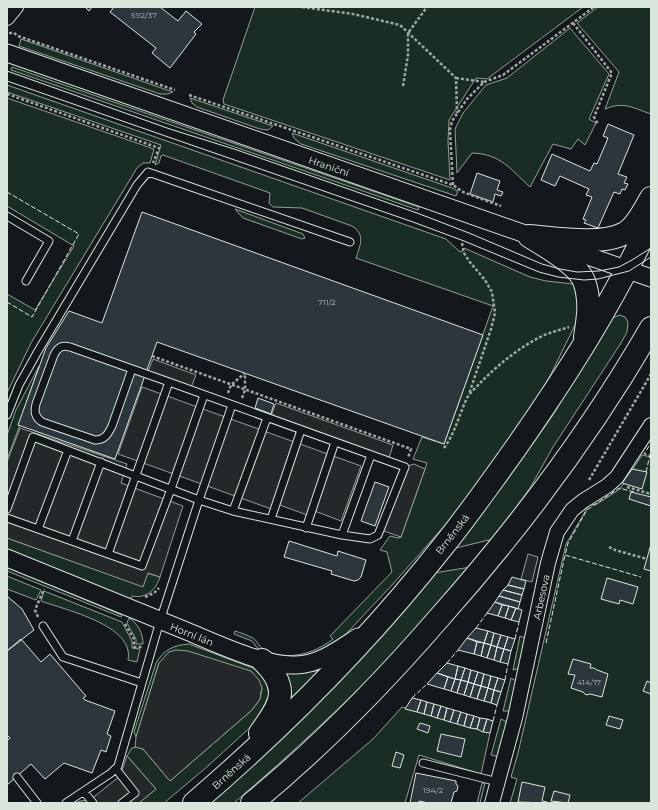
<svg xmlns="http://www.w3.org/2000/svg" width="658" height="810" font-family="Montserrat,sans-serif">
<rect width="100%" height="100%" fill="#14181c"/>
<path fill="#1a2d24" stroke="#939e99" d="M255,7H583L487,79L476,78L449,120L448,141L450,180L224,104L223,100Z
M598,7H651V114C633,108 624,101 605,109L619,72L577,23Z
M570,28L609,74L589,119L596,123L585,145L578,139L571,149L553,144L530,187C510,169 501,154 472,153L457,173L455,129L463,113L486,85L507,78Z
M21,39L173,92L168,94H160L19,46Z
M12,67L419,207L418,210L11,70Z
M7,85L446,239L459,251L462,252L464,248L530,277L546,281L573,284L577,289L578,312L575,325L550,376L539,395L470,497L392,585L346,634L341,638L312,656L280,658L259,650L252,641L234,634L235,631C241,633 247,635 253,638C257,641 259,646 263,649C286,662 314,654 333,639L330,636L392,572L387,552L380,550L390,536L398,538L401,537L425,469L427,463L413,459L422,437L444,444L493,306L356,258C360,245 366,235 352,226L302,208L273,207L269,203L270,193L163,155L161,156L159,163L155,165L161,145L7,92Z
M7,98L154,149L150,163H143L137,168L31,343L7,393V294L35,310L74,246L7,206Z
M190,98L273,126L268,130L260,129L197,107L192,103Z
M292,133L452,188L458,191L456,196L301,144L294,138Z
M235,209L303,234L305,238L302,239L243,218Z
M620,315L625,317L628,322L627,332L621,343L553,447L530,488L493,539L456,548L508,479L555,412L598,337L612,318Z
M39,366L19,424L20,425L7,459V435L16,410Z
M642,455L651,457V803H510L517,779L511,777L518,753L566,544L589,505L597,504L620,489Z
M7,538L141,585L147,573L160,577C156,590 146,599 132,596L130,600L7,550Z
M7,567L122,615L121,617L7,571Z
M471,567C447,594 423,622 398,649C346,703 291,754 234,803H209L434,573Z
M7,576L41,590L36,600L7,589Z
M44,591L122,622L132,641V648L140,649L137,662L128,660C135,625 65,610 41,601Z
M129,618C138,623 143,634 143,644H136V639L127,623Z
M520,636L525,638L519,668L513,670Z
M189,644L258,670L267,679L272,697L255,723L208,766L164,803H139L156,789L127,756L132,748L137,747L143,749L170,781L252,710L260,699L262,688L197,654L184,651L159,663L136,737L134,732L156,663C163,650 174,645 189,644Z
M315,670L317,673L293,697L291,695L284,673Z
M511,678L516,681L509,711H503Z
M402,707L490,733L481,774L419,755L405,803H298L373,739Z
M501,719L507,722L499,757L491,755Z
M482,783H485L480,803H477Z"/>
<path fill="#24282b" stroke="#939e99" d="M153,359L196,375L190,390L147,374Z
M142,387L361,466L341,521L312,510L310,516L277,504L274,510L118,454Z
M276,403L393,445L388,461L270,419Z
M20,428L127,464L121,483L183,506L160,577L148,573L143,587L7,538V462Z
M414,464L425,469L401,537L381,530L405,467Z
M528,554L538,557L532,582L521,579Z
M176,650L188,651L251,671L259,680L262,688L261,692L260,699L252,710L170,781L143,749L135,747L136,737L159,663L169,652Z
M127,756L156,789L139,803H76L80,801L90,800L120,776Z"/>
<path fill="#2c363c" stroke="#d8e6dc" d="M85,7H92L89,11Z
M114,7H160L178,21L186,11L202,24L194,32L196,34L170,68L152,53L156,48L110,12Z
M608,124L634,135L618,174L627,177L624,183L628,184L625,190L622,189L620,194L614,192L598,228L584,223L586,220L583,219L592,197L586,195L589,189L560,176L555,186L541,180L552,154L590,171L594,163L597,164L608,138L603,136Z
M477,173L500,181L497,190L503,192L501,196L495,194L493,202L470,194Z
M142,212L483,335L444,444L157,342L115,459L18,425L46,348L69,311L102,323Z
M258,398L274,404L271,414L255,408Z
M632,469L647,472L642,489L622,483Z
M375,482L389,487L375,526L361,521Z
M631,492L651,497V506L629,499Z
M289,541L337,556L338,551L366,560L361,577L358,580L354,581L331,574L332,571L284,557Z
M651,544V571L644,569Z
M512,577L526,581L524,589L508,585Z
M607,578L638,587L633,604L620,600L619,604L601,599Z
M508,585L524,589L522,595L503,590Z
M503,590L522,595L520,602L499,596Z
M7,596L22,609L34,630L7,651Z
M499,596L520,602L518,609L495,602Z
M495,602L502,605L498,616L487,613Z
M502,605L509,606L505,618L498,616Z
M509,606L516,608L511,620L505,618Z
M516,608L522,610L519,622L511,620Z
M476,628L488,631L484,643L467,638Z
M488,631L494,633L491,645L484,643Z
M494,633L501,635L497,647L491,645Z
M501,635L508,637L504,649L497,647Z
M508,637L515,639L511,651L504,649Z
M467,638L477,642L474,654L458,650Z
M21,639L41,662L50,654L86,696L83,698L85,700L115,711L107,734L111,736L106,752L101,750L92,773L64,763L45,779L31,764L7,785V741L10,738L7,735V651Z
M477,642L484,643L481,656L474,654Z
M484,643L491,645L487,658L481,656Z
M491,645L497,647L494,660L487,658Z
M497,647L504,649L500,662L494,660Z
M504,649L511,651L508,664L500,662Z
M573,659L591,664L590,668H594L597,670L608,674L602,697L590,694L586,695L583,692L571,688L575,675L568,674Z
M447,663L458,666L455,679L437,673Z
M458,666L465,668L461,680L455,679Z
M465,668L471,670L468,682L461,680Z
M471,670L478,672L474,684L468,682Z
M478,672L484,674L481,686L474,684Z
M437,673L448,677L444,689L427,684Z
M484,674L491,676L488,688L481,686Z
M491,676L498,678L494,690L488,688Z
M448,677L455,679L451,691L444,689Z
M498,678L505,680L501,692L494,690Z
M455,679L461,680L457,693L451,691Z
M461,680L468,682L464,695L457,693Z
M647,681L651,683V694L643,691Z
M468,682L474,684L470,697L464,695Z
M474,684L481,686L477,699L470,697Z
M481,686L488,688L484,701L477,699Z
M488,688L494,690L491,703L484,701Z
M494,690L501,692L497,705L491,703Z
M412,698L421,700L417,712L405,709Z
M421,700L427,702L424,714L417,712Z
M427,702L434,704L431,716L424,714Z
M434,704L441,706L437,718L431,716Z
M441,706L447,708L444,720L437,718Z
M447,708L454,710L450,722L444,720Z
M454,710L461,712L457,724L450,722Z
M461,712L467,714L464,726L457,724Z
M467,714L474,716L470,728L464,726Z
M474,716L480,718L477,729L470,728Z
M609,716L623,720L620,729L606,725Z
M480,718L487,719L483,732L477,729Z
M487,719L493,721L490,733L483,732Z
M420,723L430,726L428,733L417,729Z
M441,734L465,739L461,757L437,751Z
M396,752L404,755L400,768L392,766Z
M416,773L456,781V784L458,786L457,791L454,792L451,803H429L419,801V803H410Z
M522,782L545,787L542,801L547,802V803L518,802Z
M554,791L570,795L568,803L551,801Z"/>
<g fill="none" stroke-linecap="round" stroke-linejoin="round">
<defs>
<path id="service" d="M7,216L49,241L26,281
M7,415L19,385L38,351L137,185L148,172L350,242
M7,509L33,437L199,500L233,511L342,535L370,539L378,535L405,467L169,382L70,347C62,345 58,347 54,355L36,404C34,412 35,417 42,422L95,440C105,440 108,434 112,426L132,369
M233,511L267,418
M7,518L142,566L171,489L204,395
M271,519L301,430
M306,528L335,442
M38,529L68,450
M342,535L371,455
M72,541L101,462
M108,554L169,382
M43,626L63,657L142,683
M423,763L498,782
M116,769L135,793L122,803
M17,777L37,803
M84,792L93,803
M66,803L111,773L118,766L160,621L199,500L232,405"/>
<path id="minor" d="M7,18L16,7
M492,803L515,718L548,563L557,532L572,510L583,501L607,486L617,477L651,425"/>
<path id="tertiary" d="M7,53L651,278
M7,558C66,582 125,606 184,630C213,642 265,667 296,665C320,664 338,650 358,637"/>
<path id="primary" d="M529,236C555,238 602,246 625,233C637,226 644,210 651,198
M532,238C547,247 578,265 584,281C591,300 588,319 585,337
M260,733C281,704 291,688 262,660
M194,803C285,725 370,639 444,545C469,514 492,481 515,449C566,376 614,301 651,220
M252,803C319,748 382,684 439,618C519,528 591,432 651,328"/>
</defs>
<use href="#service" stroke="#d8e6dc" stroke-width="9"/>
<use href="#minor" stroke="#d8e6dc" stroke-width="16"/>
<use href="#tertiary" stroke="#d8e6dc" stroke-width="19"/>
<use href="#primary" stroke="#d8e6dc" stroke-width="24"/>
<path stroke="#9da8a2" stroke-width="2.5" stroke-dasharray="3 2" stroke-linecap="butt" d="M302,7L353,14L400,25L456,78L457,113
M573,23L612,73L594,117L598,124
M9,33H14L18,36L175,90
M456,78L484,82
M403,86L408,55V33L427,7
M7,94L159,148L153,163
M189,95L453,185L463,192L501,206
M453,185L450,130L452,121L467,99L484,82L503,75L594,7
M462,243L464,253L469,261L485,280L492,292L495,313L491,329L469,394
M152,356L411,449L408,458
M228,393L231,385L245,373
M242,398L245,390V373
M444,448C455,433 459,415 467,398C470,392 477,387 481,382C499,364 520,347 542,336C551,332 560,330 569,327
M589,480L651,374
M627,487L651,494
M609,547L615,550L647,559
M145,597L154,593L159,588
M38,617L35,610L44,589
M125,624L134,639V647H142"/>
<use href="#service" stroke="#14181c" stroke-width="7"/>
<use href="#minor" stroke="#14181c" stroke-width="14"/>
<use href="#tertiary" stroke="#14181c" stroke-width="17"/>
<use href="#primary" stroke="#14181c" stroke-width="22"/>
<path stroke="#d8e6dc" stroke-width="1" d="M7,71L170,129L237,150L417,213L469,233L542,264L560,269L577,272L599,271L619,267L632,260L651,248
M7,81L413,222L464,241L539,272L558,277L584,280L598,279L629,271L651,257"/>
<path stroke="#d8e6dc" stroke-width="1" stroke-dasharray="5 2" stroke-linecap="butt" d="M7,192L79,234L32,317L7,302
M646,472L650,455L644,454L651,443
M634,492L619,488L587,510L568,543L565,555L641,577
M476,628L487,613
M515,639L519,622
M546,643L565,555
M447,663L458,650
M505,680L508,664
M412,698L427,684
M493,721L497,705"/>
</g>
<g text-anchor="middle" stroke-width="3" stroke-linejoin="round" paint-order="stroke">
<g font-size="8" fill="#adbab4">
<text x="144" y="18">592/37</text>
<text x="327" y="305">711/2</text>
<text x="589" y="685">414/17</text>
<text x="433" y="793">194/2</text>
</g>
<g font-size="10" fill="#d8e6dc" stroke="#14181c">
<text transform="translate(329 166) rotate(19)" y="4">Hraniční</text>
<text transform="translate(452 534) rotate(-52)" y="4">Brněnská</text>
<text transform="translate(541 597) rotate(-78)" y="4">Arbesova</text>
<text transform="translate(192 634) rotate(22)" y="4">Horní lán</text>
<text transform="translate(231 771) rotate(-42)" y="4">Brněnská</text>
</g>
</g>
<rect width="658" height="810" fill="none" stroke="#d8e6dc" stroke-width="16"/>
</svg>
